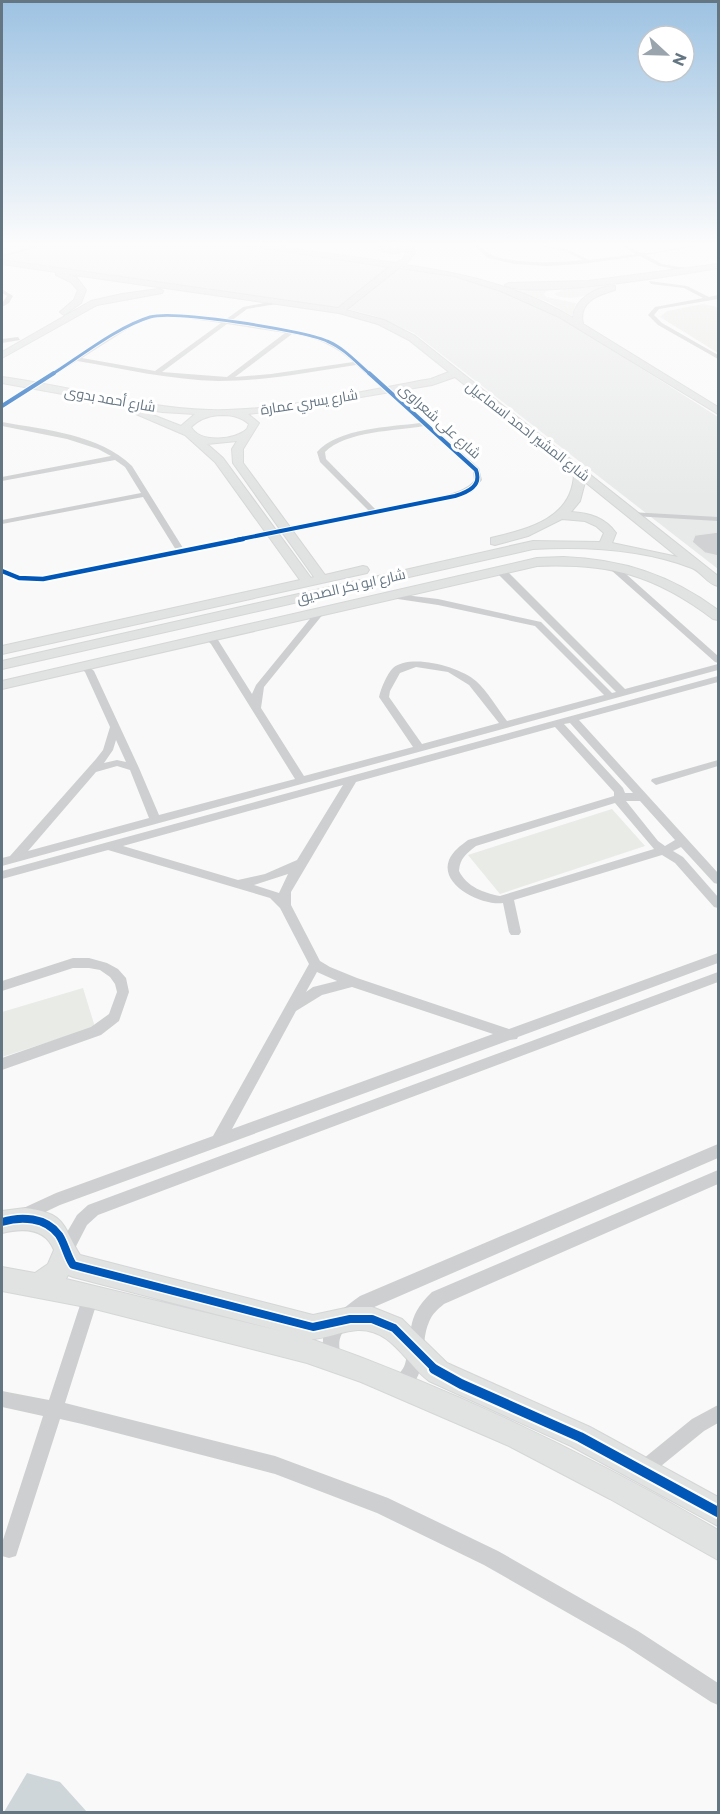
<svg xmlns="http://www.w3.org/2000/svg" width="720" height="1814" font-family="Commissioner,Cairo,sans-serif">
<rect width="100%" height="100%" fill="#f9f9f9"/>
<path fill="#e8e9e9" d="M2,245H238L439,272L530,300L586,333L718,417V569L414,333L375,316L352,310L2,259Z"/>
<path fill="#e8ebe6" d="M609,285C603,292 567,304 554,294L564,289Z
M510,288L549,289L544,294L547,297L576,303L572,316L548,302Z
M703,304L718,307V353L660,317L667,311Z
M612,809L645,846L500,894L468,855Z
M83,988L95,1027L2,1057V1012Z"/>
<path fill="#ced6d9" d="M27,1773L60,1782L87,1812H4Z"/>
<path fill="#d0d2d3" stroke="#e8e8e8" stroke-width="1.5" d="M718,532V556L705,553L692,542L695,535Z"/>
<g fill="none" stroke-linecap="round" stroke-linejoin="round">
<defs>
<path id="secondary" d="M245,245H264L396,263L403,259L407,251L393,253L378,250L379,245H387L385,247L396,249L404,245H412L415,253L405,265C463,273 522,287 573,318C574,299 597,286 615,286V290C597,295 578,302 583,324L718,407V414L559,317L501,291L454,276L399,268L346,310L384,320L415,336L718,576V586C707,584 702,572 692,568C643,549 585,546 533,549L2,669V661L533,541L600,542L604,533L596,526L585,521L562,519L528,536L495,545L491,544V538C528,529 573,519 574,473L455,377L432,385L284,410L248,414L259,423L243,449V463L325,575L363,566L367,567L369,570L367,573L2,654V646L300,580L215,462L185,435L136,414L145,412L181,426L195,414L162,412L2,383V377C71,386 139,408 209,410C277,412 362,391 431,379L449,372L409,340L378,324L339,313L67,274L77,278L86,290L81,303L64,315L60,312L74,300L78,290L71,282L56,275V272L2,264V260L338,308L389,267ZM219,415C231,415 240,416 249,424L247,429C236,440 200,444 191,427C199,419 208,416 219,415ZM237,441L232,449L233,463L314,577L311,578L223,458L207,444ZM585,482L678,557L612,543L616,533C605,518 590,513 571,512L580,501Z
M718,264V268C683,274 529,300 505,285L509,283L588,281Z
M159,289L163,291L162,293L97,305L2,358V352L91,301L122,294Z
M563,557C622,559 671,575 718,610V620L713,619C655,575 609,563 537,566L2,689V681L537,558Z
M25,1208C67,1213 62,1226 80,1255L313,1315L350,1307H372L402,1319L447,1363L590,1427L718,1497V1526L571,1446L429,1381C405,1363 392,1329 358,1330C342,1331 326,1339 311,1339C453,1389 588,1454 718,1530V1560L610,1499L509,1446L361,1382L307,1363L91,1308L2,1291V1267L35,1273L48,1264L54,1250C45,1227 22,1228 2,1233V1211ZM68,1275L73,1277L281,1331L66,1279Z"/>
</defs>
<use href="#secondary" stroke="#d5d6d7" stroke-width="2"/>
<path fill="#cecfd0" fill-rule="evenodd" d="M38,245H45L2,257V255Z
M473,245C482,245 488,255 497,257C526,264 554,263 583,260L564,251L536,245L567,249L589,260L636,254L621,245C629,245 635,252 643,253C660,254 682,245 701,245L646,255L662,264L692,269L690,272L659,266L640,256L581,264L546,266L515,264L488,258Z
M649,281L687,286L709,297L718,295V299L659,309L654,315L662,323L718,355V359L658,325L648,315L655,307L703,298L684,288L651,284Z
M2,289L13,296L9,303L2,307V303L7,296L2,293Z
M280,300L282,303L247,309L231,321C270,327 311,328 345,349L479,468L482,480L472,492L455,498L43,582L19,581L2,574V568L20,576H43L176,550L143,497L2,524V520L141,493L125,467L115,460L2,481V477L111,456L98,449L67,439L2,426V422C46,430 99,434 132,466L183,548L369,511L320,462L317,452C338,428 390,427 420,423L356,365C311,372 265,381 219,381C171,380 124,369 77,361L2,408V403L133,321C166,310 191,315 225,320L243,307ZM177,317L221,323L155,371L82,358L137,323L155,318ZM227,324L285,333L227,377L162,372ZM292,334C316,337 335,346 353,362L271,374L235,377ZM424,426L473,471L474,480C465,497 396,505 376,510L326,459L325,452C346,431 395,431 424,426Z
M18,337L20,340L2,343V339Z
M630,512L718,517V521L633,516H630Z
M606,561L617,566L718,656V663L715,662L611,570L603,566V562Z
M499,567L508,572L625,689L718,664V670L2,866V858L10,856L96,759L103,750L110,727L85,672L78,666L80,664H86L94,671L139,768L159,815L295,779L211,644L204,637L206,635H212L218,640L252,694L256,685L318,609H324V613L264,687L261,708L304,776L413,747L379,697C381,688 387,674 393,668C411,653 460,667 476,681C488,692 497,708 507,721L604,695L535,626L438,605L391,598L388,597V593L438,599L541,622L612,693L616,692L496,572V568ZM416,667L448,672L469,685L499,723L422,744L389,697L390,691L400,673ZM116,740L126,762L117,760L104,763L113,750ZM117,766L130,770L149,818L28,851L96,772Z
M718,676V682L579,720L718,873V884L714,883L681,847L673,851L683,857L718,897V908L714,907L675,863L662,855L514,900L521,932L519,935H511L509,932L503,903C484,906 439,886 449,860C453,851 460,846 468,840L614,796V792L555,727L356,782L291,892V905L320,961L330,967L357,978L509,1029L718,953V963L518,1037L517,1039L510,1040L60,1205L22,1223L17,1221L14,1216L17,1211L56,1193L213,1136L309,964L280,908L270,898L108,850L2,879V871ZM570,723L633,793H625L623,788L564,724ZM343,785L297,860L265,874L238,880L123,846ZM626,801H640L675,840L665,846L658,841ZM615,803L654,849L500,896C484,893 467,887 459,871C460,858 466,854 476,846ZM288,874L279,893L254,885ZM317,972L337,981L313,987L306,992ZM352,987L493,1034L232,1129L296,1011L322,995Z
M718,760V766L656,785L651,781L652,779Z
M73,958H89L107,963L118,969L126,978L129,992L119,1021L101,1035L2,1070V1058L91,1027L109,1014L117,992L115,984L110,977L100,970L89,968H73L2,991V981Z
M718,972V982L98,1215L87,1225L71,1256L65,1259L59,1256L57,1251L59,1246L77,1215L88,1205Z
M718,1144V1158L372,1308C351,1323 332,1331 342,1359L340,1365L334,1367L328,1365C313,1329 333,1316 360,1296Z
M718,1170V1184L444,1304C438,1309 432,1314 429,1322C419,1344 430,1380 401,1393L395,1390L392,1384C396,1376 403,1371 405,1364C415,1331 403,1320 432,1292Z
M91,1288L97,1290L99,1296L65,1403L275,1456L388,1498L498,1551L638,1631L718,1683V1705L711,1702L624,1645L484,1565L377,1513L275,1474L82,1424L60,1419L16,1556L9,1558L2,1556V1543L43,1416L2,1407V1391L49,1400L83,1296L85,1290Z
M718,1405V1423L704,1431L650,1475L644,1478L638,1475L635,1469L638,1463L692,1419Z"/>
<use href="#secondary" fill="#e1e2e2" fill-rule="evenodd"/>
<defs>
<path id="cycleway-far4" d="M51,375C81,356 117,327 150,317C174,310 302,330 327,341C344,348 357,363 371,375"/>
<path id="cycleway-far3" d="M2,406L54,373
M236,540L455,496C468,492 482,486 476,470L369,373"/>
<path id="cycleway-far2" d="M2,571L19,578L43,579L243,539"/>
<path id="cycleway-far1" d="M2,1222C21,1216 46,1217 59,1235C65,1244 67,1256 73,1265L313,1327L350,1319H372L394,1328L436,1370"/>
<path id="cycleway" d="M434,1369L461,1384L580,1437L718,1512"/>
</defs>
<use href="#cycleway-far4" stroke="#fff" stroke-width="4.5"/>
<use href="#cycleway-far3" stroke="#fff" stroke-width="6"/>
<use href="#cycleway-far2" stroke="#fff" stroke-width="8"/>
<use href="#cycleway-far1" stroke="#fff" stroke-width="11"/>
<use href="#cycleway" stroke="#fff" stroke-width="14"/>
<use href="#cycleway-far4" stroke="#0057b8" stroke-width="3"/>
<use href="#cycleway-far3" stroke="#0057b8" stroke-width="4"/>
<use href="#cycleway-far2" stroke="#0057b8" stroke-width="4.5"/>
<use href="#cycleway-far1" stroke="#0057b8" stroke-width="8"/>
<use href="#cycleway" stroke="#0057b8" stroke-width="10"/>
</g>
<linearGradient id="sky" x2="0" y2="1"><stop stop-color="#9dc2e2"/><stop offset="0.49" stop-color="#fcfcfc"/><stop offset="1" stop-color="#fcfcfc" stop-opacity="0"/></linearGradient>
<rect width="720" height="499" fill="url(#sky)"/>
<g text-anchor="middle" stroke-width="6" stroke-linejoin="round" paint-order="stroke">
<g font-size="14" fill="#657683" stroke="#fff">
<text transform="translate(110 399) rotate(10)" y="5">شارع أحمد بدوى</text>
<text transform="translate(309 402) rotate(-9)" y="5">شارع يسري عمارة</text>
<text transform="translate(440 421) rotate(42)" y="5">شارع على شعراوى</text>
<text transform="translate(528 431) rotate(38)" y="5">شارع المشير احمد اسماعيل</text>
<text transform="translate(351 586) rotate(-13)" y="5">شارع ابو بكر الصديق</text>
</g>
</g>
<rect width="720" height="1814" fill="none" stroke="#657683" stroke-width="6"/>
<g transform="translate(666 54) rotate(112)"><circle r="28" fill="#ffffff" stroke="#c1c8cd" stroke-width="1.5"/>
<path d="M0-4.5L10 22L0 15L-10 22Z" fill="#99a4ac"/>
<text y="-9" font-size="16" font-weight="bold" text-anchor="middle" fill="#657683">N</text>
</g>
</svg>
